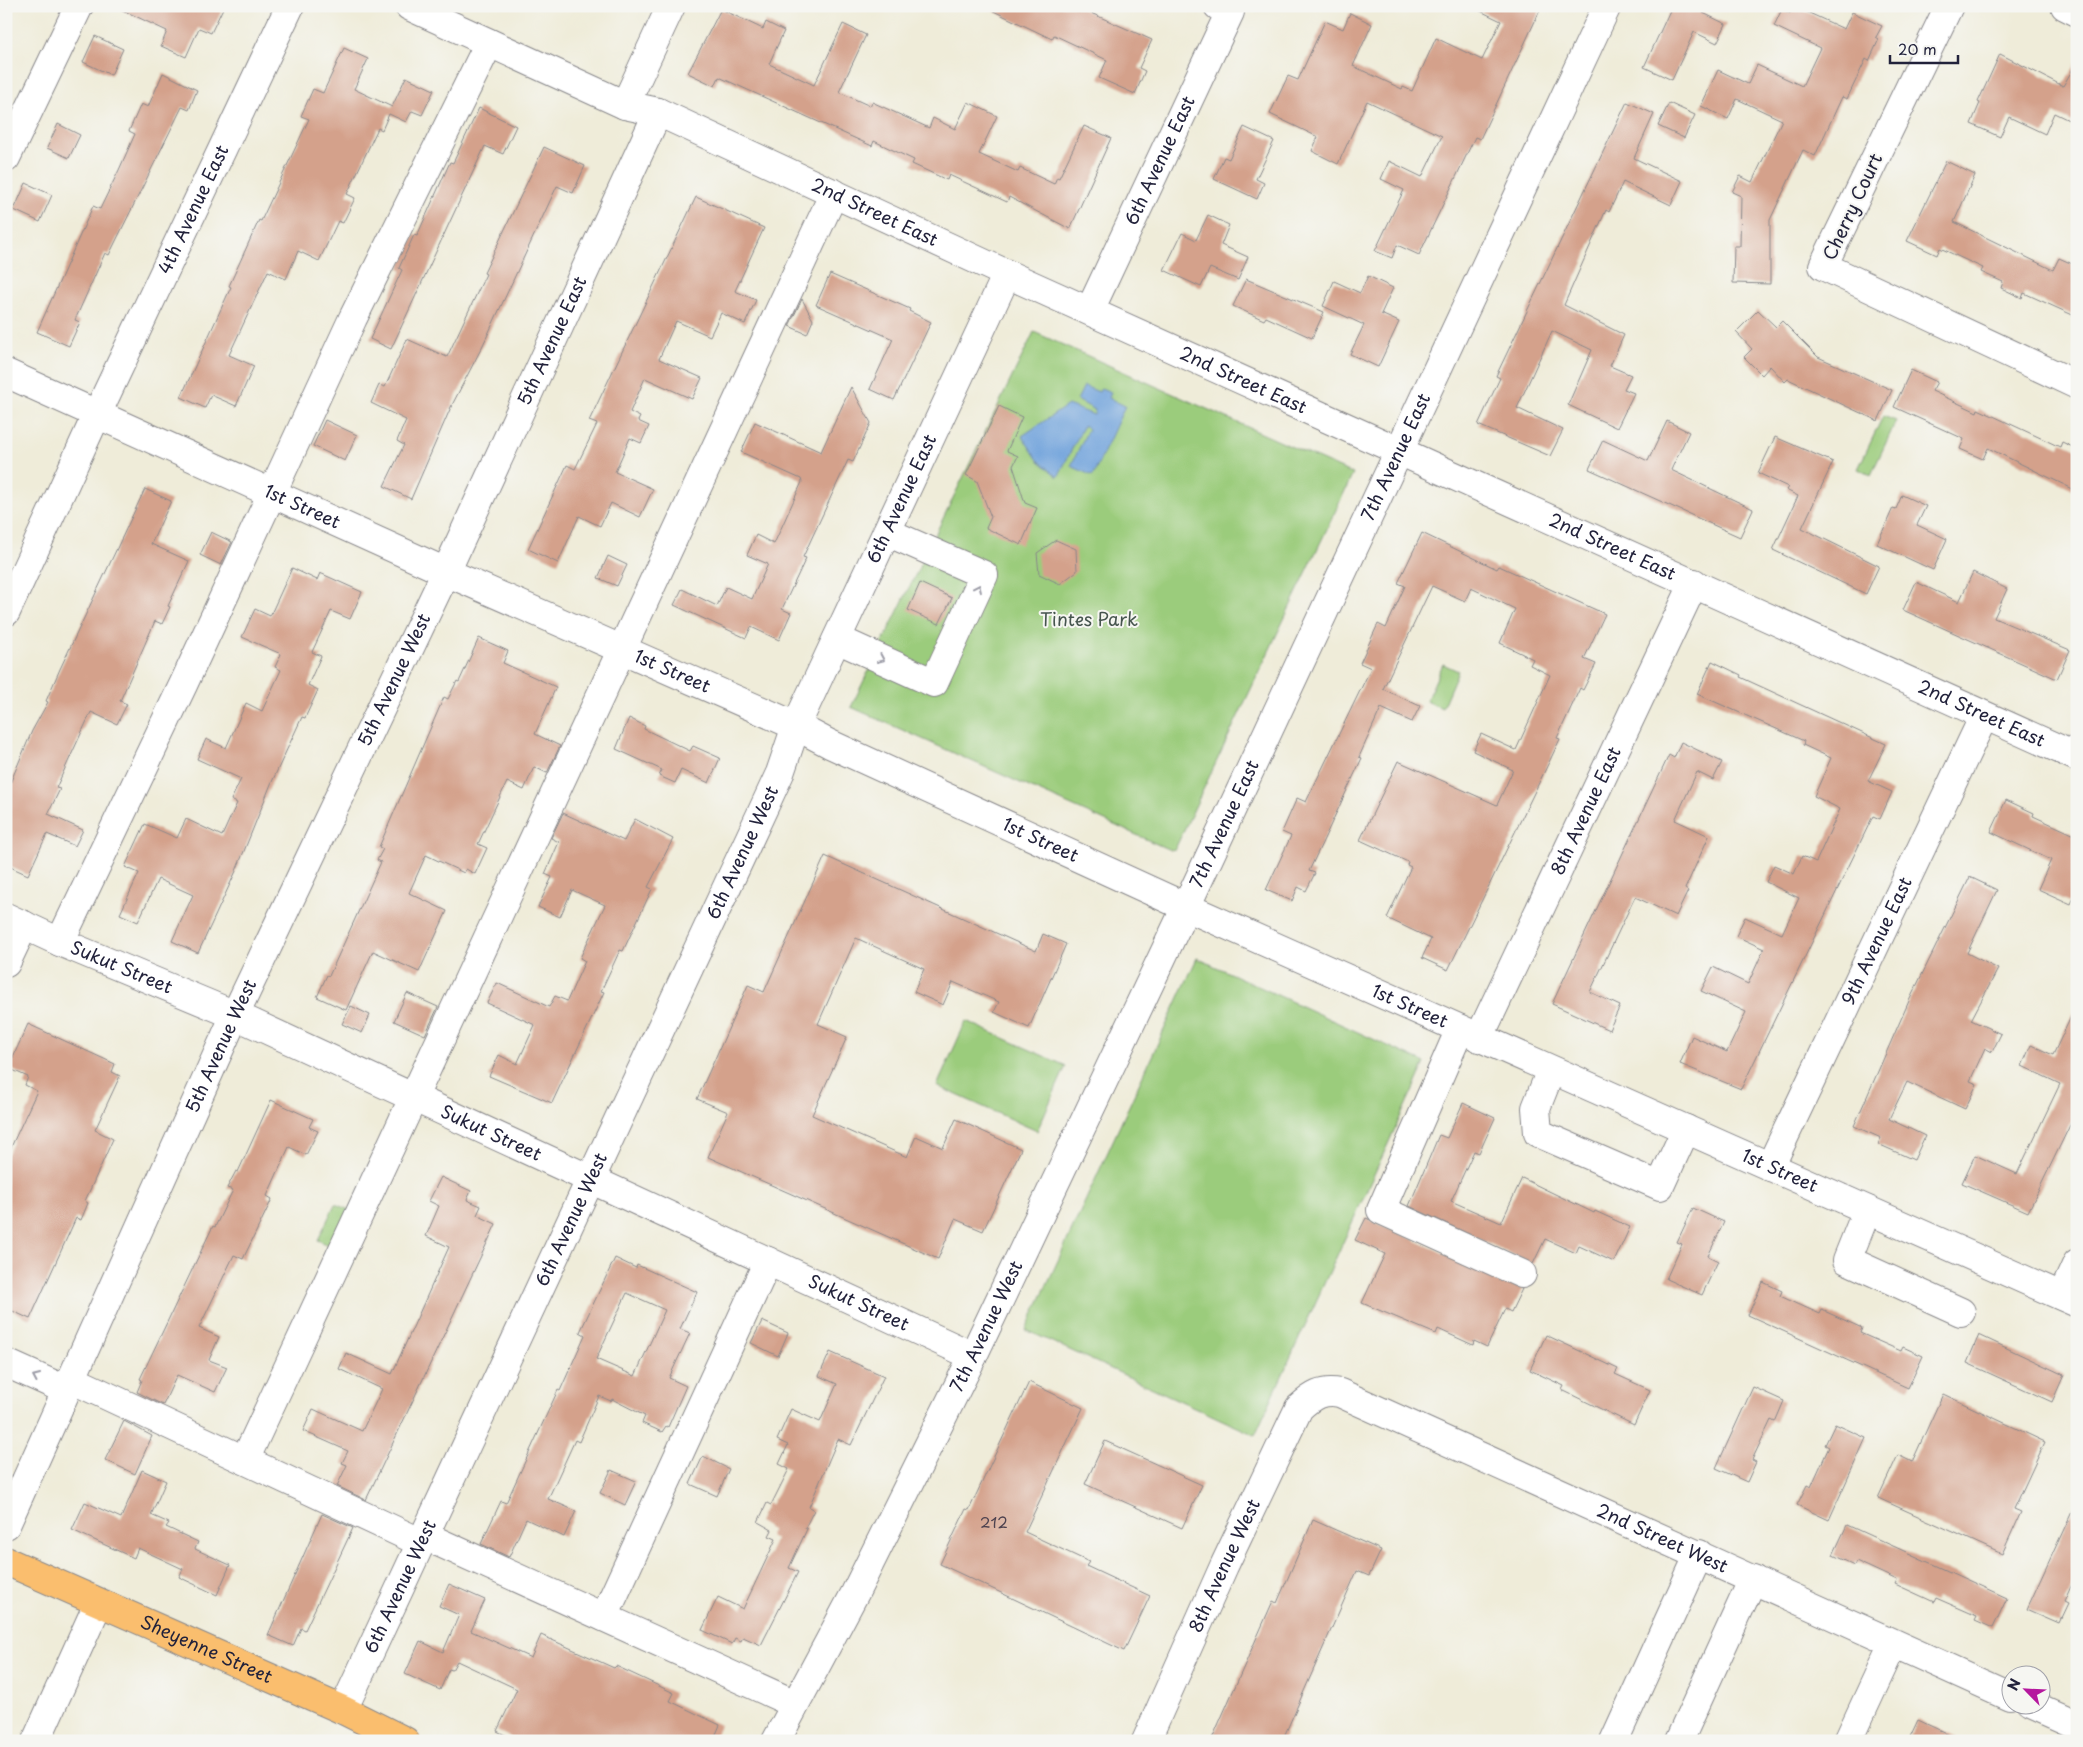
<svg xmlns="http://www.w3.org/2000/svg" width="2083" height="1747" font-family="'Playpen Sans',sans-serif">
<rect width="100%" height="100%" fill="#f6f6f2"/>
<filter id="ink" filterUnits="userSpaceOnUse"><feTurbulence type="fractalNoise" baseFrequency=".02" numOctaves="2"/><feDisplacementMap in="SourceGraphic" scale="10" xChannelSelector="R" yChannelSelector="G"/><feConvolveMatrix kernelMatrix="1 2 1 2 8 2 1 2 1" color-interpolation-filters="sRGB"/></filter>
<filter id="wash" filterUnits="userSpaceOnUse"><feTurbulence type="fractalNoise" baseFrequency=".0096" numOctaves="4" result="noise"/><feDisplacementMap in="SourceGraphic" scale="20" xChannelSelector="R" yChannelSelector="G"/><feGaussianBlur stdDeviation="1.12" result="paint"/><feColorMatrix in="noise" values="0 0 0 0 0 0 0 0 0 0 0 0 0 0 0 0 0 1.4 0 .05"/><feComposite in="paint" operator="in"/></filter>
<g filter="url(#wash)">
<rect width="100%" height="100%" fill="#efecd9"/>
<path fill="#9bcc7b" stroke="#5e775b" d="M1034,332L1353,474L1175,849L1170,850L851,707Z
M1883,416L1896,421L1871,475L1858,469Z
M1443,664L1458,671L1442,708L1426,701Z
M1197,958L1425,1063L1255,1435L1026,1330Z
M966,1021L1066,1066L1037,1131L937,1086Z
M335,1204L352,1211L334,1248L318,1240Z"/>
<path fill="#70a2db" stroke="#49628b" d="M1084,386L1099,392L1101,388L1111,392L1109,398L1125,406L1093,476L1071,466L1088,429L1084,425L1058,477L1038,460L1022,436L1068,405L1094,415L1095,410L1077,400Z"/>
<g id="blocks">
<path fill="#d4a18b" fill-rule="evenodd" d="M114,6H224L211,33L199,28L186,57L161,46L167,31Z
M983,6H1075L1152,40L1139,68L1145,71L1135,94L1099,78L1107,60L1054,35L1052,39Z
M1470,6H1542L1480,139L1475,137L1419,255L1397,245L1392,258L1375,251L1404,190L1381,179L1389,161L1422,177L1442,136L1367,101L1338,164L1312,151L1318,137L1270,114L1288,76L1298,80L1325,21L1343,29L1350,13L1372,24L1353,66L1402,89L1403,87L1412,91L1436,38L1482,60L1501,21Z
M1672,6H1706L1703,13L1726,24L1717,43L1694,32L1672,80L1644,67Z
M1794,6L1844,29L1852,12L1882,26L1876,37L1879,39L1869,61L1866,59L1847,99L1842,97L1815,156L1803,150L1770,220V284L1733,283L1734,246H1740L1741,196L1732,192L1740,176L1752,182L1782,120L1737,99L1728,119L1701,106L1718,70L1748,84L1757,65L1802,86L1820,48L1774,26L1782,9L1790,13Z
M721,9L763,29L766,22L784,31L769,64L814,85L843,24L866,35L839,92L870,106L872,102L929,128L933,118L955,129L968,102L997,116L979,154L1018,172L1020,168L1054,184L1057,177L1059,178L1084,126L1111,138L1070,229L1009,197L1007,202L949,175L947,180L912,164L914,160L874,141L872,146L719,77L715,86L688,73Z
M95,36L123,49L111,75L83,62Z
M344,48L368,59L354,89L392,107L406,77L434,90L422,115L412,111L406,122L389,114L382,130L378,128L347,194L355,198L343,223L338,221L319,261L298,251L286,279L268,271L229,355L254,366L236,406L211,395L205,408L181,397L231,287L229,286L259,220L261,221L309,119L301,116L313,89L323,93Z
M2000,54L2063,86L2077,62V124L2054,113L2045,134L2009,117L2000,137L1971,124L1980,103L1978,102Z
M163,73L197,90L189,110L182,107L109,255L105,253L75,320L80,322L69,346L37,332L93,206L100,209L119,170L135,134L129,131L141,104L148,107Z
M1627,102L1654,114L1634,158L1682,181L1671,205L1623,182L1609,212L1606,210L1564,305L1624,335L1610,366L1631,375L1624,389L1634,393L1617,428L1568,405L1592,350L1552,331L1517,408L1563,430L1550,456L1478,425L1500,378L1496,376Z
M1669,103L1695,115L1684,138L1658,126Z
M479,108L516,126L503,154L485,146L391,349L370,339L402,270L399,268L414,235L417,236L450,162L453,163Z
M58,124L80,135L69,158L47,148Z
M1244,127L1274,141L1256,179L1264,183L1257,199L1214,179L1224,157L1229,159Z
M544,147L585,166L573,193L557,186L482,347L451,407L411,499L384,486L404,445L397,441L406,420L371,403L379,385L385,387L407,339L447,357L486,274L484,273Z
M1946,161L1975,175L1954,222L2053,270L2059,258L2077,266V317L2024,293L2022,298L2001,288L2003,282L1981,272L1983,268L1940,248L1937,255L1907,241Z
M26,183L52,195L40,222L14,210Z
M696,197L764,228L735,291L756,300L745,324L721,313L710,336L676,321L659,359L702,378L692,399L645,378L630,412L640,417L638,421L649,426L641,443L630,438L615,472L653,489L640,517L611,503L600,526L579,516L558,563L528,549L567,465L575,469L597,424L589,421Z
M1208,215L1229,225L1221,245L1248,257L1238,280L1210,268L1201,287L1164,270L1182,233L1196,240Z
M830,274L910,309L909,311L931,322L894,400L870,389L893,339L816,305Z
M1368,276L1393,288L1381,314L1399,322L1378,367L1350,354L1364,325L1323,306L1334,281L1360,293Z
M1246,279L1324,312L1312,338L1266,317L1264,320L1233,306Z
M802,299L813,320L807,334L789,326Z
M1758,310L1776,327L1782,321L1818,357L1892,390L1878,421L1788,379L1785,382L1770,366L1762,375L1744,357L1752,349L1736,332Z
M1911,370L1937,382L1932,391L1977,412L1978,409L2060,447L2062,442L2077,449V491L1988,448L1983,459L1960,449L1964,439L1894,407Z
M851,387L871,423L853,462L848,460L803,557L806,558L782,609L791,613L779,640L751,627L746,638L674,605L682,589L717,606L726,587L752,599L768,564L747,555L756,535L774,544L802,482L801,479L741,452L755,422L821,452Z
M999,406L1022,417L1007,451L1018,456L1013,466L1025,503L1037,508L1021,545L986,528L991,517L977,481L966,475Z
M325,420L357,435L345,461L313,446Z
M1667,421L1689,432L1671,470L1753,509L1740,537L1589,469L1603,440L1648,461Z
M1775,437L1833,462L1802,528L1879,566L1866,594L1773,550L1798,496L1786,490L1788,487L1758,473Z
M145,489L171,501L151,544L189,561L168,606L170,607L162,624L155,621L120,701L127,704L117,724L91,712L56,788L60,789L48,814L83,830L75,846L47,834L28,875L6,865V793L32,731L48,702L46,701L60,669Z
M1902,495L1926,506L1917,525L1947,539L1933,570L1877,544L1893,508L1896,509Z
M211,532L232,542L221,565L200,555Z
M1422,533L1497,569L1499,566L1605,614L1584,659L1596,664L1583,690L1580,688L1557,738L1560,739L1551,758L1448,970L1422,958L1431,939L1387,918L1411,867L1407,865L1408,862L1360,840L1398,761L1497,805L1513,770L1473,751L1481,734L1516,750L1550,675L1530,665L1533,659L1500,643L1515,609L1471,588L1465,601L1432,586L1383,689L1420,706L1412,722L1381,708L1359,757L1362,758L1309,871L1315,873L1306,891L1298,887L1292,901L1266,890L1291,836L1282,832L1297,798L1306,802L1371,668L1360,663L1378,624L1386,628L1405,586L1398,583Z
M1056,540L1076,549L1077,571L1060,584L1039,574L1037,553Z
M608,556L627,565L617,586L598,578Z
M292,568L317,580L320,573L362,592L350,619L331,611L312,652L321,656L308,685L318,690L305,718L302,717L271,784L236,871L198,953L172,941L193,895L158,879L138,922L120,914L139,873L125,867L145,824L177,838L186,819L222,836L237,803L231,800L241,779L197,759L206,739L226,748L246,703L262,711L281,670L275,667L281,654L242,637L255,609L270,616Z
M1973,572L2007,589L1994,618L2070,650L2057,679L1903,610L1916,582L1959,602Z
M920,583L952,598L939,624L908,610Z
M479,638L508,651L503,663L556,687L535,734L560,746L547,773L534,767L524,790L507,782L478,844L487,848L475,874L466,869L464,873L426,855L409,893L447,911L419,972L373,951L346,1010L317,997L327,975L329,976L381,862L377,860L383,849L379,847L444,697L448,699L457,681L459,682Z
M1712,661L1741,675L1740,677L1886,744L1868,781L1892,792L1880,819L1873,816L1741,1089L1680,1064L1692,1036L1727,1052L1746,1012L1701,991L1713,967L1748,984L1764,949L1736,936L1745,917L1782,934L1799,898L1766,882L1774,865L1794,874L1802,856L1816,862L1840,809L1814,796L1831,758L1803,745L1804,741L1697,694Z
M629,718L645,726L644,729L690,751L693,746L720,758L709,783L681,770L675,783L659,776L662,770L616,749Z
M1681,742L1722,762L1713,780L1697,772L1675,820L1709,836L1685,889L1688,891L1676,916L1635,897L1590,992L1620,1006L1609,1030L1552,1004L1669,755L1674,758Z
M2006,800L2034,813L2033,816L2077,836V891L2071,904L2038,889L2051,860L1991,832Z
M563,813L624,841L635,819L673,839L648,887L652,889L623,951L620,950L601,991L604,992L552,1103L489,1076L499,1055L517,1064L535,1025L487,1003L497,983L549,1007L555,996L567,1001L585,961L580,958L605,905L572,890L560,917L538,907L552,877L545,874L559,842L551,838Z
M825,856L1036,951L1043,934L1066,944L1029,1028L994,1012L999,1002L953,982L943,1005L914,992L924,969L856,938L818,1024L847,1037L812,1115L907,1157L916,1136L943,1148L956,1119L1021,1149L983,1231L955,1219L938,1259L708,1157L728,1112L697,1099L748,985L764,992Z
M1970,877L1997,890L1967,953L1998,969L1971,1020L2001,1034L1992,1052L1985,1048L1970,1081L1977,1084L1965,1109L1907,1082L1889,1119L1925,1136L1914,1160L1878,1144L1881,1138L1854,1126L1909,1001Z
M407,993L438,1007L425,1035L394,1021Z
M2077,1004V1123L2072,1121L2028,1212L1962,1183L1975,1155L2017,1174L2060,1084L2022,1066L2031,1045L2053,1055Z
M351,1006L370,1015L362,1033L342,1024Z
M28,1024L115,1064L112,1072L120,1076L95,1130L113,1139L85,1201L88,1203L81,1220L76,1218L30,1319L6,1308V1158L37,1091L25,1085L28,1077L8,1068Z
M271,1100L313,1119L309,1127L318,1131L306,1155L289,1147L267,1196L272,1199L243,1259L234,1255L199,1328L219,1337L209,1360L227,1367L215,1392L177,1375L163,1405L137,1392L142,1380L140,1379L213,1226L215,1227L233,1190L227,1188L236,1171L238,1172Z
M1463,1103L1495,1118L1479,1153L1474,1151L1451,1201L1501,1223L1522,1178L1594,1213L1595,1211L1630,1227L1614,1262L1579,1246L1576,1253L1545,1239L1533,1264L1409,1206L1439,1135L1447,1138Z
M441,1177L471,1191L467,1200L481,1206L477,1215L496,1224L366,1500L337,1486L347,1465L342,1463L348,1451L303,1431L313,1409L362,1431L382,1389L339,1369L346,1353L392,1374L449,1247L426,1236L439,1206L429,1201Z
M1693,1208L1724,1222L1708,1256L1718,1261L1702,1295L1666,1279L1682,1244L1677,1242Z
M1366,1218L1522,1289L1511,1312L1505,1309L1487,1347L1474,1341L1473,1345L1438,1329L1436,1334L1362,1303L1385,1254L1355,1240Z
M615,1258L636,1268L637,1265L697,1292L680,1329L690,1333L669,1378L686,1386L668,1427L666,1426L662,1432L642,1423L645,1416L612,1399L611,1401L599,1396L579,1442L575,1440L548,1499L576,1511L564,1537L526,1519L509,1557L481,1544L501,1501L506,1503L558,1390L560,1391L585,1335L580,1332ZM627,1293L665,1310L635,1376L596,1359Z
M1763,1282L1782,1291L1780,1296L1820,1314L1822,1310L1862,1328L1860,1333L1901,1351L1903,1347L1923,1356L1908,1388L1748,1315Z
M762,1321L788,1333L778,1356L751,1343Z
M1546,1335L1618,1369L1615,1374L1650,1390L1634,1425L1562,1390L1564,1386L1530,1370Z
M1979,1335L2064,1375L2052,1402L1967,1363Z
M830,1352L884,1376L851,1445L838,1439L809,1507L814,1510L805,1528L807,1529L789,1568L798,1572L761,1645L743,1637L741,1641L735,1638L732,1644L702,1630L718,1597L743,1609L776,1539L769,1536L772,1530L758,1522L767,1503L771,1505L789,1469L779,1464L788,1445L777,1440L791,1409L820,1422L837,1384L819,1376Z
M1029,1382L1083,1408L1025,1532L1089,1562L1086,1566L1150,1596L1124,1651L940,1564L966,1509L969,1510Z
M1753,1387L1784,1401L1775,1422L1771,1420L1752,1460L1756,1462L1747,1482L1716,1468Z
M1943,1394L2045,1442L2014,1509L2021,1512L2002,1554L1878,1498L1898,1455L1912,1462Z
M124,1421L152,1436L135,1474L105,1460Z
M1835,1424L1866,1438L1829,1520L1797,1505L1807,1485L1811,1487L1829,1447L1825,1445Z
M1105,1441L1202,1485L1182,1528L1085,1484Z
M703,1456L729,1469L717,1496L690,1484Z
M142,1470L166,1481L151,1515L169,1523L166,1527L198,1542L195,1549L230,1565L217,1595L179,1577L183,1569L138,1548L134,1558L72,1530L85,1502L121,1518Z
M611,1470L636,1481L625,1505L600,1493Z
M2077,1501V1573L2064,1602L2068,1604L2059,1623L2027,1609Z
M322,1514L353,1528L305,1630L301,1628L293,1646L268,1635Z
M1313,1520L1381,1550L1369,1576L1357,1571L1282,1741H1211L1273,1601L1277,1603Z
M1847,1525L2007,1598L1993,1628L1975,1620L1977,1616L1936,1598L1934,1602L1895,1584L1897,1580L1856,1561L1854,1565L1833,1555Z
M449,1584L485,1600L471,1631L531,1658L541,1635L614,1668L616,1666L674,1693L670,1701L720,1725L713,1741H517L497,1731L517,1689L457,1661L452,1670L449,1669L440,1690L405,1674L420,1641L443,1652L459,1615L439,1606Z
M1918,1720L1963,1741H1908Z"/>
</g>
</g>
<g filter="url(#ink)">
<use href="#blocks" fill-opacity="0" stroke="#88878a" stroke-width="1"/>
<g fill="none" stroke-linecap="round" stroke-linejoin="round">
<defs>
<g id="minor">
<path id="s1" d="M409,6L625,105L658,112L1007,274L2077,757"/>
<path d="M1949,6L1823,266L2077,385"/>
<path d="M2065,6L2077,12"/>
<path d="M625,105L671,6"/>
<path d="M6,158L79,6"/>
<path id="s2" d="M1090,310L1230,12L1218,6"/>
<path id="s3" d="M6,373L446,572L796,726L830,744L1186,907L2077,1303"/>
<path id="s4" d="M6,612L97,414L290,6"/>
<path d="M837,639L934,683L984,575L887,532"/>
<path id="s5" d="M6,917L60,942L235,1015L973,1356"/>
<path d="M60,942L183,685L353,318L489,43"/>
<path d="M6,963L24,925"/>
<path d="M1460,1029L1381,1210L1522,1274"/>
<path id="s6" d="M1479,1038L1694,583"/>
<path d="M1551,1070L1536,1108L1538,1133L1660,1186L1686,1129"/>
<path id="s7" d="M1770,1167L1984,716"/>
<path d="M1867,1210L1847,1260L1961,1312"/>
<path d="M2062,1296L2077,1263"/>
<path d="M6,1363L66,1390"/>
<path d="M71,1379L422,1543"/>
<path d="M245,1460L834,193"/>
<path id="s8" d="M6,1525L235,1015L446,572L658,112"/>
<path d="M425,1536L795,1704"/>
<path d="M604,1617L768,1261"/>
<path d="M2030,1704L2077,1725"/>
<path id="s9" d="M343,1710L780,773L796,726L1007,274"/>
<path d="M36,1741L98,1604"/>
<path id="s10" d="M776,1741L855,1593L973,1356L1186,907L1607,6"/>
<path id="s11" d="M1146,1741L1224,1566L1299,1408C1312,1396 1322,1389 1340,1393L2010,1696"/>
<path d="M1614,1741L1699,1554"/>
<path d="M1679,1741L1753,1579"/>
<path d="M1848,1741L1893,1644"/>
</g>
<g id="major">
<path id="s12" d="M6,1561L343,1710L405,1741"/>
</g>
</defs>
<use href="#minor" stroke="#88878a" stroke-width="30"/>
<use href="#major" stroke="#88878a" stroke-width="30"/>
<use href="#minor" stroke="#fff" stroke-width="28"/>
<use href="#major" stroke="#fabe6e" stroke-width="28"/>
</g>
<defs><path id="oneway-chevron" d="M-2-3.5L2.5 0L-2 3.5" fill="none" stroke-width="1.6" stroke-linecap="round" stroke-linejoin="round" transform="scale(1.25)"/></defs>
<g stroke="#9c9ca7">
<use href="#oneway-chevron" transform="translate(978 588) rotate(-65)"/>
<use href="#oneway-chevron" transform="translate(881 659) rotate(24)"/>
<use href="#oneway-chevron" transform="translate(36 1377) rotate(-156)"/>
</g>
</g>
<g text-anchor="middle" stroke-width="4" stroke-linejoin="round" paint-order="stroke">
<g font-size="15" fill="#4e424f">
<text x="994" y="1528">212</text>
</g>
<g font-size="18" fill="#22223b" stroke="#f6f6f2">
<text dy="6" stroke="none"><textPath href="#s2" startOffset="165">6th Avenue East</textPath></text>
<text transform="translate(1853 207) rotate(-65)" y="6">Cherry Court</text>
<text dy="6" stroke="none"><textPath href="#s4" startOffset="444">4th Avenue East</textPath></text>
<text dy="6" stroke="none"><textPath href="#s1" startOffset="510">2nd Street East</textPath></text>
<text dy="6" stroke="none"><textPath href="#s8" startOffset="1304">5th Avenue East</textPath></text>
<text dy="6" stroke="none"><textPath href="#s1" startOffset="915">2nd Street East</textPath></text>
<text dy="6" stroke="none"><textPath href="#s10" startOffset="1426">7th Avenue East</textPath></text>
<text dy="6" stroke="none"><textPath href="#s9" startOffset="1334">6th Avenue East</textPath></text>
<text dy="6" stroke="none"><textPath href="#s3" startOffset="325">1st Street</textPath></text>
<text dy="6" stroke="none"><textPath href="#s1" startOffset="1320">2nd Street East</textPath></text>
<text dy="6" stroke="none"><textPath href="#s3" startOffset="730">1st Street</textPath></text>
<text dy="6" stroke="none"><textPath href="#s8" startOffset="930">5th Avenue West</textPath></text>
<text dy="6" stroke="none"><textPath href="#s1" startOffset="1725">2nd Street East</textPath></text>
<text dy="6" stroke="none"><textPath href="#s6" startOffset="251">8th Avenue East</textPath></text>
<text dy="6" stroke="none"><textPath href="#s10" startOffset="1021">7th Avenue East</textPath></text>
<text dy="6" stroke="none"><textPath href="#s3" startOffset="1135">1st Street</textPath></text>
<text dy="6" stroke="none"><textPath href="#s9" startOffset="946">6th Avenue West</textPath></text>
<text dy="6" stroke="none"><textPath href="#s7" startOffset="250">9th Avenue East</textPath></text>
<text dy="6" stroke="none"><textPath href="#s5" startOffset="126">Sukut Street</textPath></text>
<text dy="6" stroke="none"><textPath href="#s3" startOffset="1540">1st Street</textPath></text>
<text dy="6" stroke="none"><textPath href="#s8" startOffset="525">5th Avenue West</textPath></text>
<text dy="6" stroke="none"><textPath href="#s5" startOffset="531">Sukut Street</textPath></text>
<text dy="6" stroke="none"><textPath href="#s3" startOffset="1945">1st Street</textPath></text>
<text dy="6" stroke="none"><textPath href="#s9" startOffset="541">6th Avenue West</textPath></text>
<text dy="6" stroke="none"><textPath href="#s5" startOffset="936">Sukut Street</textPath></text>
<text dy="6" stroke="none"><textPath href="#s10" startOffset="465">7th Avenue West</textPath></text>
<text dy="6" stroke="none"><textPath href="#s11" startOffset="766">2nd Street West</textPath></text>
<text dy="6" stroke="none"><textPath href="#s11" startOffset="192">8th Avenue West</textPath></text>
<text dy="6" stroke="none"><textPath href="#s9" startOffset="136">6th Avenue West</textPath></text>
<text dy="6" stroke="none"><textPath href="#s12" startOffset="219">Sheyenne Street</textPath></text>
</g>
<g font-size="18" fill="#46554e" stroke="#f6f6f2">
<text x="1089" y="626">Tintes Park</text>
</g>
</g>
<rect width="2083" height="1747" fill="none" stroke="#f6f6f2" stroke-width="25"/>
<g transform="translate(2026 1690) rotate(294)"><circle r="24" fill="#f6f6f2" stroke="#a1a1a9"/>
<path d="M0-4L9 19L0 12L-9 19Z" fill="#b5179e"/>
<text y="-8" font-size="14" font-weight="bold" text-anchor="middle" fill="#22223b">N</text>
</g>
<path d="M1890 55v8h68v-8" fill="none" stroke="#22223b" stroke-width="2.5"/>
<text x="1898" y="55" font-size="15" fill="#22223b" stroke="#f6f6f2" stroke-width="4" paint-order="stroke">20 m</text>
</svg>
